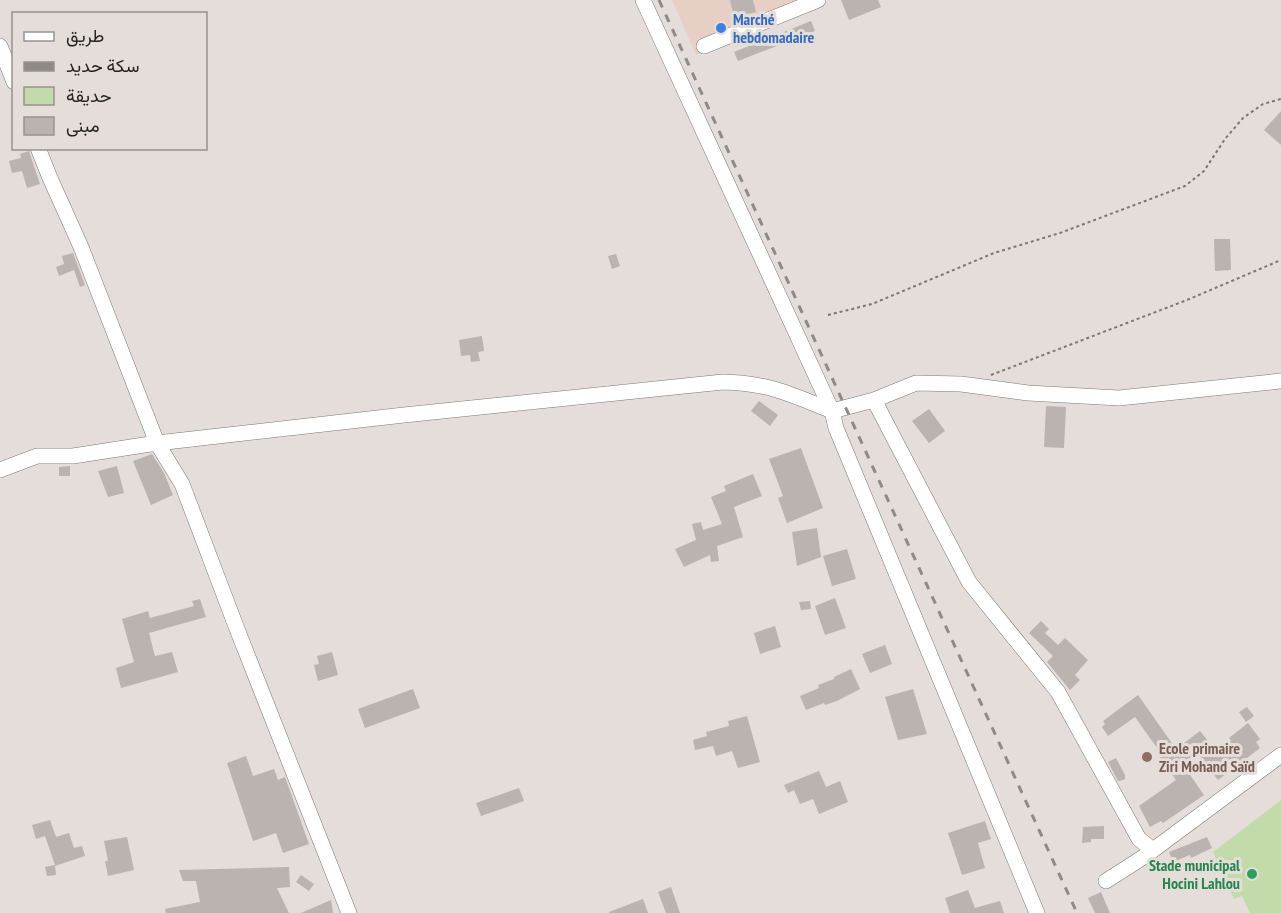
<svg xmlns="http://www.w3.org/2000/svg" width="1281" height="913" font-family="'PT Sans Narrow',Vazirmatn,sans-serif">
<rect width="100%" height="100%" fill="#e4ddd9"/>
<path fill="#e7cfc5" d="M672,0H819L696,55Z"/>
<path fill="#c3dbaa" d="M1281,800V913H1250L1242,896L1234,899L1213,852Z"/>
<path fill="#bab3b0" d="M730,0H753L756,12L734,17Z
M841,0H878L881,7L849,20Z
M811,21L815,31L738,61L734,52Z
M1281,111V145L1264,130Z
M29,151L40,184L27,188L22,171L12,173L9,161L21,158L20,154Z
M1214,239H1230L1231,270L1215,271Z
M73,253L85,285L80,287L74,270L59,276L56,267L64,264L62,256Z
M616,254L620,266L612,269L608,256Z
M482,336L484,351L478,352L480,361L471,362L470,355L461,356L459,340Z
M759,401L778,415L770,426L751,411Z
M1046,406L1066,407L1064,448L1044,447Z
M929,409L945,431L929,443L912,421Z
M801,448L823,508L787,523L778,498L783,496L769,459Z
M152,454L164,473L173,495L151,505L133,461Z
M70,466V476H59V467Z
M117,466L124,493L108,497L98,471Z
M753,474L762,496L734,507L743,537L717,546L719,561L711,562L710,555L684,567L675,549L696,540L692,524L701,522L703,530L722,524L711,497L726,491L724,486Z
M817,528L821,557L797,566L792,532Z
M847,549L856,579L832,586L823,556Z
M835,598L846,628L825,635L815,606Z
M200,599L206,617L149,633L155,656L172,652L178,672L121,688L116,668L134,662L122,619L148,611L150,618L194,606L192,601Z
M810,601L811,609L801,610L799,602Z
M1041,621L1049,629L1045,633L1058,645L1065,638L1088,660L1075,675L1080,680L1070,690L1047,662L1053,656L1029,633Z
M775,626L781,647L760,654L754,633Z
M885,645L892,664L870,673L862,654Z
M332,652L338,675L318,681L314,665L319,664L317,656Z
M851,669L860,689L837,701L825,705L824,703L806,710L800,696L819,688L818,685L834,679V677Z
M413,689L420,708L365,728L358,709Z
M913,689L927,734L898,740L885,697Z
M1138,695L1176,749L1200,731L1216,751L1231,740L1229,738L1248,723L1260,739L1256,742L1260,748L1218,780L1199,755L1184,766L1204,795L1163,823L1161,821L1150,827L1139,806L1176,780L1157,753L1160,752L1135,717L1108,736L1102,727L1105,724L1103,721Z
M1247,707L1254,716L1246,722L1239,712Z
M747,716L760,762L738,768L732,751L716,756L713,746L695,750L693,740L707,736L706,732L729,726L728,721Z
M246,756L253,776L274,769L278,780L285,777L309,844L283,853L276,833L253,841L227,763Z
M1116,758L1125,775V779L1120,781H1118L1108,762Z
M819,771L826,787L840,781L848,802L819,814L813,799L800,804L794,790L788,793L784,785Z
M519,788L524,801L481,816L476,803Z
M50,820L56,837L69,833L74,848L82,846L85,856L55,866L56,875L47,876L45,867L55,865L45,836L36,839L32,825Z
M985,821L991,839L978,843L985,868L962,875L948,833Z
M1104,826V839H1091V842L1082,843L1083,827Z
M127,837L134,870L108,876L105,861H108L104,841Z
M1207,837L1212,848L1191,858L1190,855L1173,862L1169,852Z
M289,867L290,887L277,888L289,913H166L165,909L200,902L196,881H183L179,870Z
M301,875L314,884L309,891L296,882Z
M671,887L680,913H666L658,892Z
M968,890L975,908L1000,901L1004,913H950L945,898Z
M1101,892L1110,913H1095L1088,898Z
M643,899L648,913H609V912Z
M331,900L333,913H301Z"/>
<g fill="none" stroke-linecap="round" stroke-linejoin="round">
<defs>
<path id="minor" d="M643,0L832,411
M0,46L14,82
M704,46L818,0
M38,148L50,178L81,247L157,443L182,484L237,629L349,913
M874,400L969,582L1058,692L1139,839L1153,850
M0,470L37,456H73L157,443L404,415L723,382C768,383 791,394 832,411
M1106,881L1145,856L1281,755
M1037,913L836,428L832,411L874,400L916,383L961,384L1028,393L1119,398L1281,381"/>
</defs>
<use href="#minor" stroke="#7e7874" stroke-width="16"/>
<path stroke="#7c7774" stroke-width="2" stroke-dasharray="3 3" stroke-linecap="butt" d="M828,315L872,304L994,253L1060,233L1185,186L1204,171L1225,139L1243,118L1263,104L1281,99
M991,375L1187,300L1281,260"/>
<use href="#minor" stroke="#fff" stroke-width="15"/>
<path stroke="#8e8a86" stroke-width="3" stroke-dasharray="8 8" stroke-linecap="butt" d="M659,0L1077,913"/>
</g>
<circle fill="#3f7fe0" stroke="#e4ddd9" stroke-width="2" cx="721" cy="28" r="6"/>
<circle fill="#8d6e63" stroke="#e4ddd9" stroke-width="2" cx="1147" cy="757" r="6"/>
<circle fill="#2e9e5b" stroke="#e4ddd9" stroke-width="2" cx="1252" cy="874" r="6"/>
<g text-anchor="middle" stroke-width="6" stroke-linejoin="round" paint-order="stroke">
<g font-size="16" font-weight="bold" fill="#366cbe" stroke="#e4ddd9" text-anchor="start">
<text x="733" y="25">Marché<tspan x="733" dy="18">hebdomadaire</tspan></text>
</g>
<g font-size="16" font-weight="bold" fill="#785e54" stroke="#e4ddd9" text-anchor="start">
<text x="1159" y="754">Ecole primaire<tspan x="1159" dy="18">Ziri Mohand Saïd</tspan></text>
</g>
<g font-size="16" font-weight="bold" fill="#27864d" stroke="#e4ddd9" text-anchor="end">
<text x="1240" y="871">Stade municipal<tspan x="1240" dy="18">Hocini Lahlou</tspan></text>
</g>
</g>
<rect x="12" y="12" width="195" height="138" fill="#e4ddd9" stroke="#989390" stroke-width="1.5"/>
<rect x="24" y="32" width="30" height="9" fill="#ffffff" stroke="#989390" stroke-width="1.5"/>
<text x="66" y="42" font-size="18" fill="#262422">طريق</text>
<rect x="24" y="62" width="30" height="9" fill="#8e8a86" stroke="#989390" stroke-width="1.5"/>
<text x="66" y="72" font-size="18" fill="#262422">سكة حديد</text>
<rect x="24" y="87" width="30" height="18" fill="#c3dbaa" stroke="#989390" stroke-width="1.5"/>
<text x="66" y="102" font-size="18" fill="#262422">حديقة</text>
<rect x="24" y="117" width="30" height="18" fill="#bab3b0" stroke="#989390" stroke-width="1.5"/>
<text x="66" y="132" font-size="18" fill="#262422">مبنى</text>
</svg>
